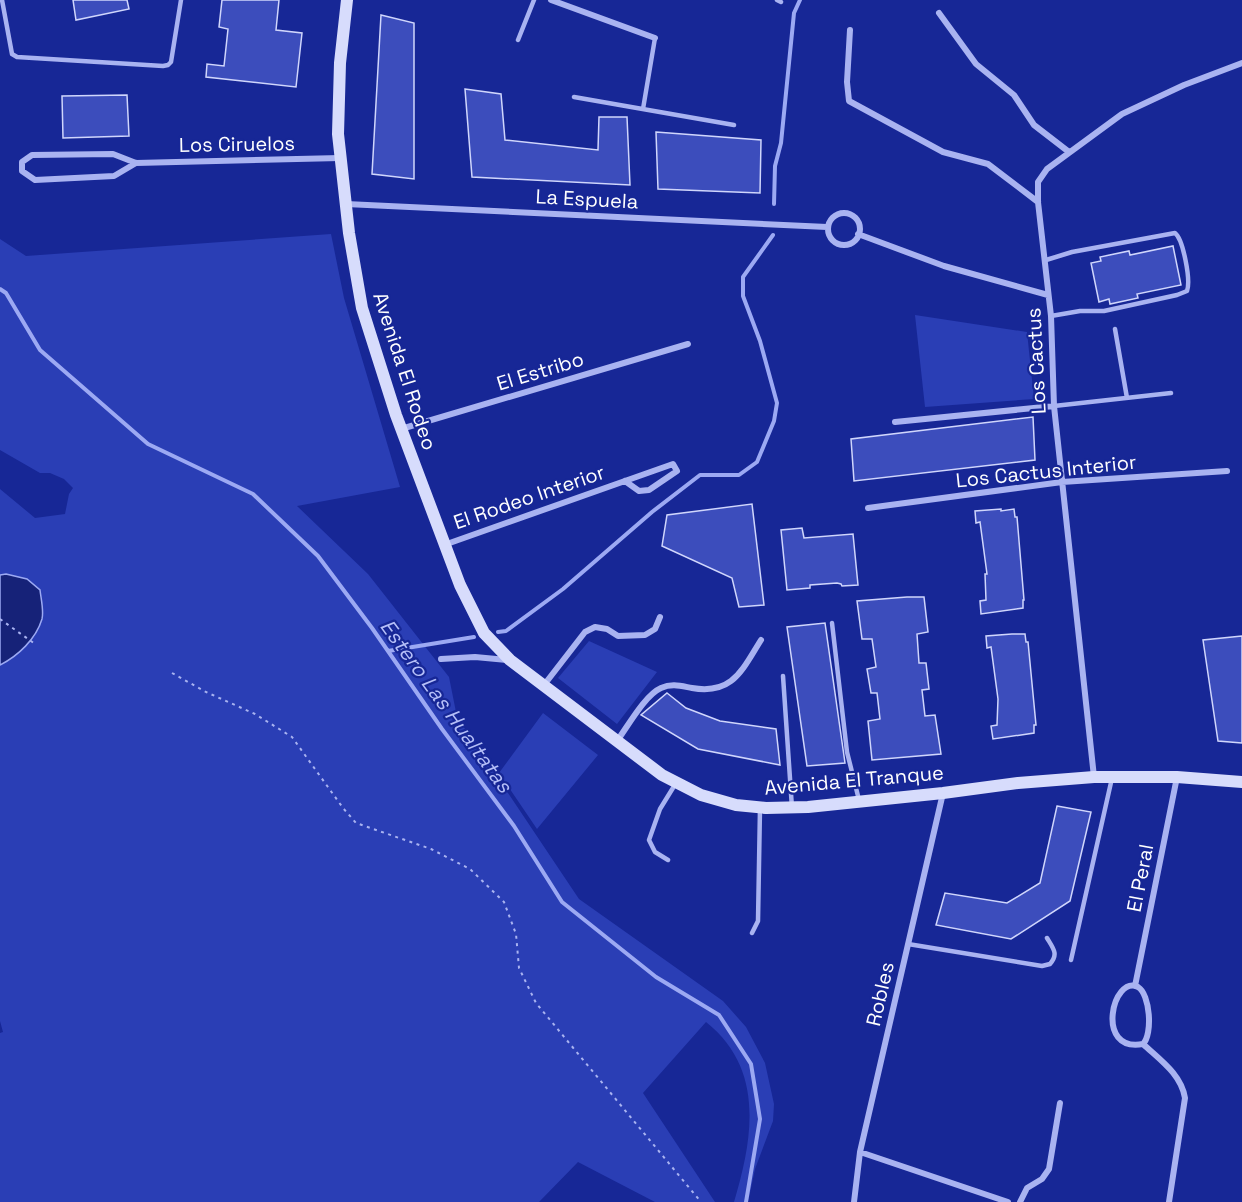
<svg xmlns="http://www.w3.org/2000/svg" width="1242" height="1202" font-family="'Space Grotesk',sans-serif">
<rect width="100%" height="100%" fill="#172796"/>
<path fill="#2a3eb5" d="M331,234L344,298L400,487L297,506L368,574L449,677L457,717L579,899L723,1001L746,1027L765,1063L774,1104L773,1121L755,1169L748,1202H734C753,1138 765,1069 706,1022L643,1093L715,1202H655L578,1162L539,1202H0V1033L3,1032L0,1021V665L10,660L6,574L0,575V489L35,518L65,514L69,494L73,488L64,479L50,473H40L0,450V239L26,256Z
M915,315L1027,332L1034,399L925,407Z
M589,641L657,672L617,724L558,678Z
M543,713L598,755L537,829L499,773Z"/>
<path fill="#162278" stroke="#9ca9f3" stroke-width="1.5" d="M6,574L27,579L40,590C41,599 44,611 42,619C36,639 18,656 0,665V575Z"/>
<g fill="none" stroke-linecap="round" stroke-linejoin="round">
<path stroke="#9ca9f3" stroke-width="4" d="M774,204L775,166L781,143L794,13L800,0
M0,289L6,293L40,350L148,444L253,494L318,556L372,628L442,729L514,826L562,902L656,977L719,1015L751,1064L760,1119L746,1202
M498,632L506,631L563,589L652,512L700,475H739L757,462L774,421L777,403L760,341L743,296V277L773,235
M388,651L474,637"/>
</g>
<path fill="#3c4dbc" stroke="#d0d6fc" stroke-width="1.5" d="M73,0H127L129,9L76,20Z
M222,0H279L276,30L302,33L296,87L206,77L207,64L224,66L228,29L219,27Z
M381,15L414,23V179L372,174Z
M465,89L501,94L505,140L598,150L599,117H627L630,185L472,177Z
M127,95L129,136L63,138L62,96Z
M656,132L761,140L760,193L658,189Z
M1173,246L1181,285L1137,294L1138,298L1110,304L1109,299L1099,302L1091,263L1101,261L1100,257L1129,251L1130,255Z
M1033,417L1035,460L854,481L851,439Z
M752,504L764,605L739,607L732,578L662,546L667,515Z
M1001,509V511L1014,509L1015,517H1017L1024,600H1023V608L981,614L980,601L986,600L985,574H987L980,522L976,523L975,511Z
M802,528L804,538L853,534L858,585L842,586L841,584L837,583L810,585V588L787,590L781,530Z
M907,597H924L928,632L917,634L919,663H926L929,689L922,690L925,716L935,715L941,754L872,760L868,721L880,719L877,693H871L867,669L876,667L872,639H862L857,601Z
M825,623L845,763L807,766L787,627Z
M1012,634H1025L1026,642H1028L1036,725H1034V733L993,739L991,726L997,725L998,699L991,647L987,648L986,636Z
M1242,636V743L1218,741L1203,640Z
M667,693L686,708L720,721L776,729L780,765L698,749L641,715Z
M1057,806L1091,812L1070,901L1011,939L936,925L945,893L1007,903L1040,883Z"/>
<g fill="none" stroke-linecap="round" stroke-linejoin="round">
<path stroke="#a9b3f1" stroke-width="2" stroke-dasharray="3 4.5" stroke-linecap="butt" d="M0,619L35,644
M172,673L206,692L255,714L292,737L343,808L356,823L431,849L470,869L504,902L516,934L519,968L536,1003L701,1202"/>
<path stroke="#a9b3f1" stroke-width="4.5" d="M2,0L12,54L17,57L163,66L168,65L171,62L181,0
M777,0L781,2
M518,40L534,0
M574,97L734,125
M643,109L655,38
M1046,260L1072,252L1175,233C1183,239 1191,280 1187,291L1177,295L1104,311H1080L1051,316
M1115,329L1127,398
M1054,406L1171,393
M832,623L847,752L859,800
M783,676L792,808
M668,860L655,852L649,840L660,809L676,783
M752,933L758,921L760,808
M908,944L1042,966L1050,964C1059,954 1053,948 1047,938
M1071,960L1112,778"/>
<path stroke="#a9b3f1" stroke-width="6" d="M551,0L655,38
M939,13L976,64L1014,95L1034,125L1069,152
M850,30L847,82L849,101L943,152L988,164L1038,202
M136,163L114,176L35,180L22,171V162L32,155L113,154L136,163L340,158
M346,204L827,227
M828 229a16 16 0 1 1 32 0a16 16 0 1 1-32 0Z
M858,234L944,266L1048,295
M895,422L1054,406
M401,429L688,344
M868,508L1062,482L1227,471
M444,545L673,464L677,471L649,490L639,491L625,481
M441,659L475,657L507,660
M544,685L585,632L595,627L607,629L618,636L645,635L655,629L660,617
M617,741C628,726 645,695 661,688C672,683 681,686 692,688C733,695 742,670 761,640
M1094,777L1054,406L1051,316L1038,202V182L1047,169L1122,114L1184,85L1242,63
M1135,986L1177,777
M1143,1044C1153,1034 1150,994 1138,987C1113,974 1094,1053 1143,1044C1160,1060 1181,1074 1185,1098L1169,1202
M860,1152L1008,1202
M854,1202L860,1152L943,793
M1020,1202L1027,1188L1042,1179L1049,1169L1060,1103"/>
<path stroke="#d7dcfc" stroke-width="12" d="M347,0L340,63L338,134L349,233L362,308L396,415L460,585L484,633L510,660L662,775L701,795L736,805L766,808L808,807L943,793L1018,783L1094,777H1177L1242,782"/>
</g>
<g text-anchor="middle" stroke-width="4.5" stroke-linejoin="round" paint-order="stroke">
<g font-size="20" fill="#fff" stroke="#172796">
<text transform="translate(237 144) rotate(-1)" y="7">Los Ciruelos</text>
<text transform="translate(587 199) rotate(3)" y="7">La Espuela</text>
<text transform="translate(1036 361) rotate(-93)" y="7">Los Cactus</text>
<text transform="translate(405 371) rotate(72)" y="7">Avenida El Rodeo</text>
<text transform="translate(540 371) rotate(-17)" y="7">El Estribo</text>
<text transform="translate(1046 471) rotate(-6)" y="7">Los Cactus Interior</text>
<text transform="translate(529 497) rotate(-19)" y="7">El Rodeo Interior</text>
<text transform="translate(854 780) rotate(-5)" y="7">Avenida El Tranque</text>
<text transform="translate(1140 878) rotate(-79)" y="7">El Peral</text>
<text transform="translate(880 994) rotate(-77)" y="7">Robles</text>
</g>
<g font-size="21" font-style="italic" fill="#b5bff8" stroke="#172796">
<text transform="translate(446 706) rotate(54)" y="7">Estero Las Hualtatas</text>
</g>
</g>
</svg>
